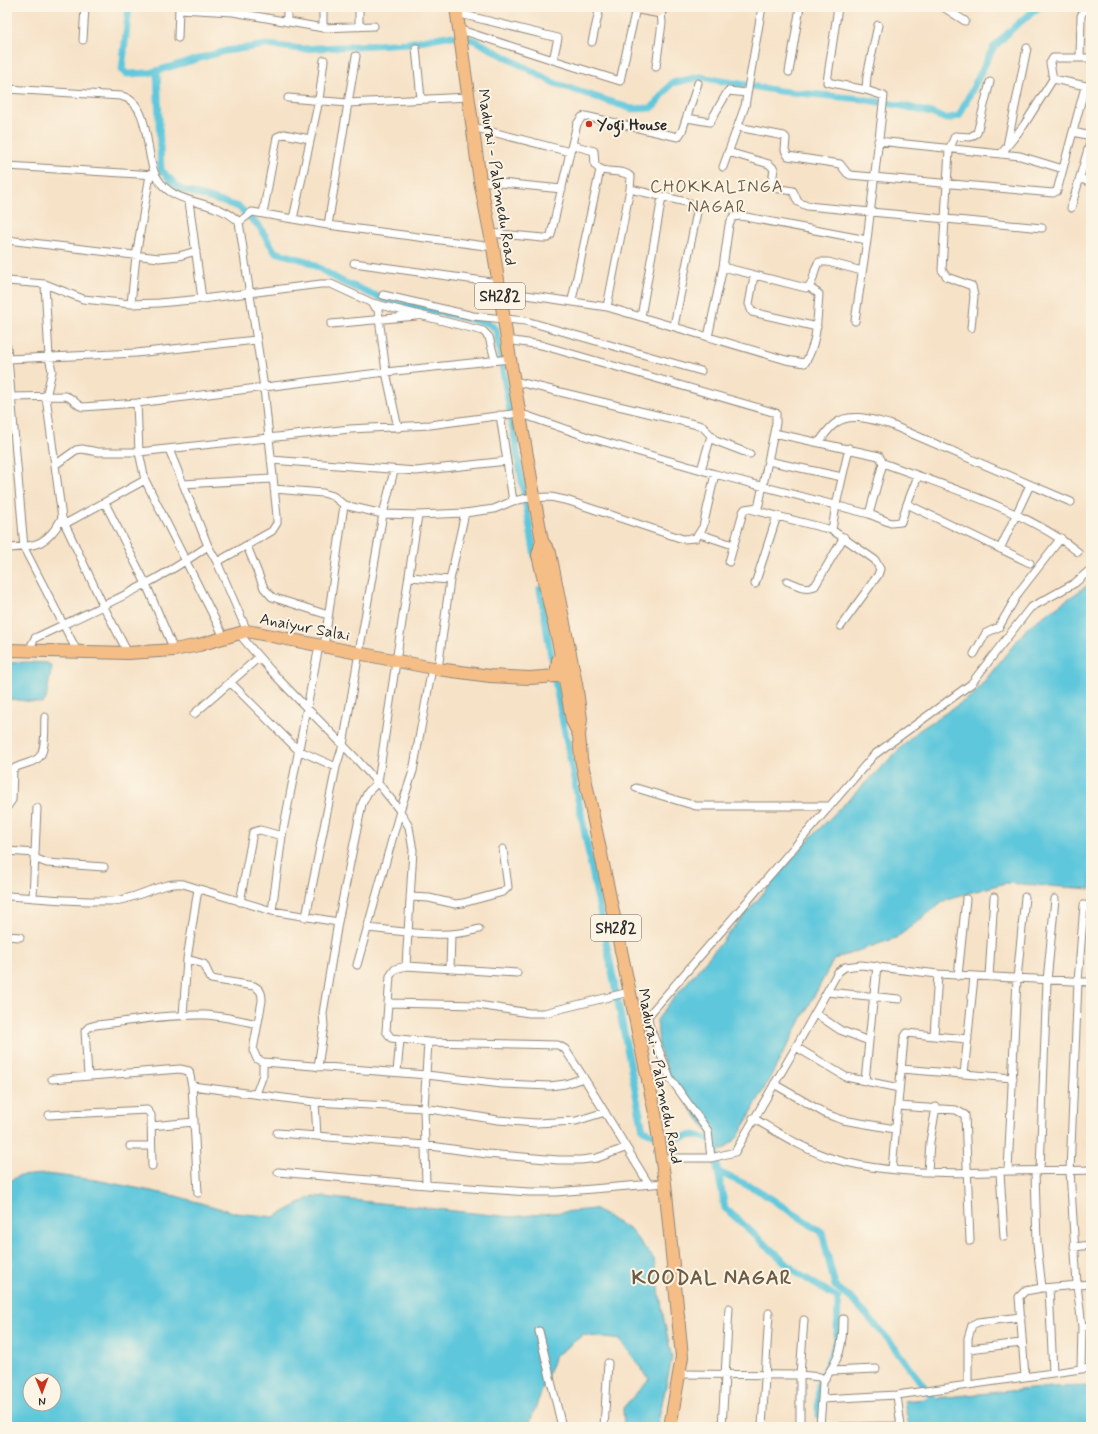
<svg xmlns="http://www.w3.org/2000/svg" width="1098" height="1434" font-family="Mynerve,sans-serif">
<rect width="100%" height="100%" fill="#fcf5e5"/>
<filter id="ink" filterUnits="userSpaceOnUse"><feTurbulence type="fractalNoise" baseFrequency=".025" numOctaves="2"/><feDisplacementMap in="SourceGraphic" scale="8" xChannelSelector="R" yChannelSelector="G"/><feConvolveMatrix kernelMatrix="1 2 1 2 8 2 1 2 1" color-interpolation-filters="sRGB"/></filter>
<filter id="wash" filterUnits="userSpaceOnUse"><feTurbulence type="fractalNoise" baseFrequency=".012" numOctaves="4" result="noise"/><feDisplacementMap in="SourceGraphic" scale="16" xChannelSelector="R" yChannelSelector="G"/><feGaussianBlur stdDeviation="0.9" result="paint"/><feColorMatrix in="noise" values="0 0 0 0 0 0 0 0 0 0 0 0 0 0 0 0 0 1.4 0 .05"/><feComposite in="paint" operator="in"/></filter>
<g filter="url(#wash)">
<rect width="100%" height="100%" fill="#f6e2c7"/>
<path fill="#5fc7dc" stroke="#457984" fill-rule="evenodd" d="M1091,583V889L1005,883L947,899L896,938L834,959L738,1137L722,1151L672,1083L659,1048L657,1020L668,1005L811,837L918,731L973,695L1029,626Z
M27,662L47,663L52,666L46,699L44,702L40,703L12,699L7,701V663Z
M45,1174L96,1180L176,1196L236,1213L274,1217L314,1196L511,1217L594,1209L630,1230L654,1259L664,1320L672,1358L657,1427H624L623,1408L649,1379L620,1340L583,1335L555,1356L528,1427H7V1183L18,1176ZM30,1380H54V1404H30Z
M1091,1386V1427H909L904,1401L1052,1387Z"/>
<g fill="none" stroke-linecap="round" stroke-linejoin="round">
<path stroke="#5fc7dc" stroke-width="7" d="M129,7L122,70L127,74L149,73L225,51L266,45L302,49L408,43L447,36L463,37L476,41L554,83L632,109L652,108L672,83L700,77L779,91L861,99L903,106L931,113L946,119L959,116L993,48L1014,27L1039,7
M157,71L161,170L180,189L239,207L259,226L275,252L307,261L341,281L386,300L488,323L496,329L535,557
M540,589L557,692L643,1130L665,1139L695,1135L715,1141C718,1151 715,1161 718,1172L756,1189L822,1232L835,1286L854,1301L887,1338L938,1405
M718,1172L725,1208L797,1273L838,1298L837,1341L819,1384L818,1415"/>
</g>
</g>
<g filter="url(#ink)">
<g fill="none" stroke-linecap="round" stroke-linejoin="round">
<defs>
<path id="street" d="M323,7V28
M838,7L827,82L866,90L884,96L867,240L855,321
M943,7L965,21
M179,9L233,12L323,28L374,26
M456,13L558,38L553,60L620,81L636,8
M287,22V7
M359,27V7
M458,29L553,60
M178,38L179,7
M83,40L85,7
M592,42L600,7
M416,48L421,99
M1080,58L1081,16L1083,12L1090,7
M656,67L662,23L661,11
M789,72L800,7
M1053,79L1050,63L1053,58H1091
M7,89L121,96C152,103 144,154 156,176C173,208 216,198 239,222
M866,90L867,76L878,25
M288,98L348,103L356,56
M687,118L710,122L728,91L747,93
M473,127L570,152L577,124L582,117L585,116L678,137L682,131L698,83
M738,127L784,136L786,138L785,150L788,156L840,164L847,173L850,175L1053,193L1057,191L1085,87
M1073,132L1091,136
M878,141L1020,156L1063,169
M572,145L594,151L595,165C604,176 622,167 631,177L630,189L607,307
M1007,146L1027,48
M728,152L769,164L774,169L772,182L774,188L793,191L798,202L807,206L1042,228
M1001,154L1024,125L1053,79L1091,87
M7,166L155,175
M723,167L745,106L762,7
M1080,178L1091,183
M480,181L562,189
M630,189L686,202L694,206L697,212L674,326
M189,201L202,299
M1071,208L1091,139
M263,214L277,137L284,134L310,139
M293,219L319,100L324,60
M328,225L493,247
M490,233L543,238H548L551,235L570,152
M7,240L159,258L179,256L196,251
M354,263L498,283
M723,267L806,288C816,283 812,270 819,262H828L862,271
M754,276L749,304L752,312L817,327
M7,281L45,284L83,299L131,304L159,303L202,299L321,284H331L370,302L378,310L386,372L398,428
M45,284L49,357L52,371L46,397L62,518L104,607L128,653
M499,291L607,307L786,360L805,363C818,342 817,318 819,294L809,287
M383,295L473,316L526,321L701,371
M572,300L600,170
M372,303L483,331L489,337L495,360
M131,304L136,256L150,175
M641,317L662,197
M331,324L416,316
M971,328L974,296L972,286L947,277L942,270L949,150L955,136L970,137L977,133L990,82
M708,337L723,267L729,225L733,217L741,216L867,240
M507,340L541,345L776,413V423L759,504L758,507L745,509L743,512L729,562
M7,347L24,548L77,651
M8,359L136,353L256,340
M514,381L702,426L716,441L750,454
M11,397L65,396C73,397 75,405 83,407L137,403L386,372L510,359
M137,403L139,452L145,480L224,637
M500,415L513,501
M774,433L879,456L883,463L869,514
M819,442C824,436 829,427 836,423C850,412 873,420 889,424L1071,502
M169,449L208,546L217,562
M271,460L416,471L507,461
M768,461L842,477
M883,463C945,486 1028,511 1078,552
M55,465L76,450L82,449L98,452H139L350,429L430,425L519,413L588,437L715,474L869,514L891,523L901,522L907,504L1030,563
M701,470L711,436
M183,484L272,479
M274,489L323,493L333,496L344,505L383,514L418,515L465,513L494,509L513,501L528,498L551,497L569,501L683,539L696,538L703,527L715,474
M105,503L146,584L174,650
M907,504L918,476
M750,509L832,530L875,560L880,569L878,575L841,626
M65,524L145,480
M832,530L836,505L849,448
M700,534L733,545
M247,546L264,588L272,597L328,615
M7,548C36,547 48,544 62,518
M1000,549L1030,485
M409,577L450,580
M787,581C797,585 804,590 815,586L844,537
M755,584L777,516
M247,631L217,562L272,531L277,523V516L264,388L239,222L252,212L328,225L348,103L469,97
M238,632C288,696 352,746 400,811L357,965
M324,647L344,505
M30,648L35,638C94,610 154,584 208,546
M974,654L986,633L999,627L1019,592L1061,538
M432,668L413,771L400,811L409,827L413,850L406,966L395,969L390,976L386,1031L391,1038L428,1042L424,1108L426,1185L529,1192H556L665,1183
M438,669L450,580L465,513
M230,682L298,750L336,767
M194,714L258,658
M636,788L696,806H830
M7,807L12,800L13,769C21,764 29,764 37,759C47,753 44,728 45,717
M7,851L35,853L33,898
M35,853L37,808
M34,858L47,863L104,867
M198,889L187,959L204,964L211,979L254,986C261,990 262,993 262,1001L253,1050L257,1059L263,1062L427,1075L502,1084L550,1086L565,1084L584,1078L648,1183
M7,896C41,898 77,902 112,901C137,900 158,882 183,884L272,911L338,922L362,804L368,792L378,782L418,515
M410,897L429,898L455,904L463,903L503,892L508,887L503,849
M240,902L253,832L260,830L282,836
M272,911L282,836L319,646
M306,917L336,767L343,745L383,514L394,471
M367,928C404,931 444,940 479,929
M7,936L20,937
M406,966L517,973
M450,969L451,934
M958,976L966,899
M989,977L994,897
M827,992L899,999
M389,1003L478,1005L529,1013H544L629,992
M815,1013L840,1030L869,1041L865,1081
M183,1016L187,959
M934,1036L968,1039
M869,1041L877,966
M428,1042L558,1045L565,1049L584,1078
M796,1047L846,1077L899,1088
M318,1067L324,1026L323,1013L338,922
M901,1069L1013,1078
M397,1072L400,1040
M964,1074L974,977
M88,1075L85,1031L89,1027L96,1025C132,1021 169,1014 205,1015C223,1016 240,1020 257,1024
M52,1079L180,1069L189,1071L192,1086
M774,1084L826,1114L843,1120L895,1129
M256,1094L263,1075V1062
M315,1102L317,1136L424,1145L487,1154L558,1160H581L597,1158L625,1148
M898,1106L956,1110L965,1115L970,1241
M49,1115L147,1110L151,1115L152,1166
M753,1118C779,1133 806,1151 834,1159C885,1174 956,1174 1009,1171C1036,1170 1064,1171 1091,1170
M151,1126L194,1122
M277,1133L317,1136
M130,1146H151
M662,1158H711L735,1152L796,1047L838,972L845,967L861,965L938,974L1091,982
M711,1158L708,1131L670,1078L649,1025L648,1016L874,755L971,684L1030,608L1075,583L1091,569
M892,1169L904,1038L907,1033L934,1036L938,974
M1040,1170L1047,981L1055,899
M1008,1171L1017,979L1025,897
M1035,1171L1037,1244L1042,1288L1091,1284
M278,1172L426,1185
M928,1172L930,1142L936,1107
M1000,1172L1004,1237
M198,1193L192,1086L315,1102L424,1108L498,1120L536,1123L576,1121L605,1112
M1074,1247L1091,1245
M1049,1288L1053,1373
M1082,1327L1091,1326
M539,1331L562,1427
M968,1349L1022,1343
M1081,1369L1091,1368
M831,1371L876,1369
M680,1374L800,1375L820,1377L823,1381L822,1399L897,1395L1081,1369L1082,1327L1077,1285L1070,1171L1078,982L1084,905
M1025,1377L1019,1297L1025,1291L1042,1288
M823,1381C840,1359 843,1346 843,1319
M968,1385V1338L972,1325L978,1322L1021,1317
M897,1395L901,1427
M822,1399L820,1427L900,1426
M604,1427L608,1363
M722,1427L729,1308
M762,1427L769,1313
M800,1427V1375L804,1320"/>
<path id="secondary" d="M630,7L658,12L665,7"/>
<path id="primary" d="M456,7L480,181L493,247L510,359L542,541L538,555L559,645L572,720L579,735
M542,541L550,553L576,684L581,719L579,735L581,759L655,1113L665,1183L682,1357L670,1427
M7,650L128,653L174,650L199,645L247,631L438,669L490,676L530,678L556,676L558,660"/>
</defs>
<use href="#street" stroke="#908679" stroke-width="9"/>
<use href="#secondary" stroke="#908679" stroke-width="12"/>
<use href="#primary" stroke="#908679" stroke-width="14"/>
<use href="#street" stroke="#fff" stroke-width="7"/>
<use href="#secondary" stroke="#fbe5cf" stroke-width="10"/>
<use href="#primary" stroke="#f6be87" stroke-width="12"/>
</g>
</g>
<circle fill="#c8321e" stroke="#fcf5e5" stroke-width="1.5" cx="589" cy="124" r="4"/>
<g text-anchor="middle" stroke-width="4" stroke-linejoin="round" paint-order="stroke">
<g fill="#fcf5e5" stroke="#6a6863" stroke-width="1">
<rect x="475" y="283" width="50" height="26" rx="3"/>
<rect x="591" y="915" width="50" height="26" rx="3"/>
</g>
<g font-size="15" font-weight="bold" fill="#2b2b2b">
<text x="500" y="301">SH282</text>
<text x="616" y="933">SH282</text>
</g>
<g font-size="16" font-weight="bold" fill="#2b2b2b" stroke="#fcf5e5" text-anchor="start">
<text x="597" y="130">Yogi House</text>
</g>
<g font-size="16" fill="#2b2b2b" stroke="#fcf5e5">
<text transform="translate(498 177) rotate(81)" y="6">Madurai - Palamedu Road</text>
<text transform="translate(305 626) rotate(11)" y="6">Anaiyur Salai</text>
<text transform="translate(661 1076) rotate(79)" y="6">Madurai - Palamedu Road</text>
</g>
<g font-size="17" letter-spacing="1" fill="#6c5b45" stroke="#fcf5e5">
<text x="717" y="192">CHOKKALINGA<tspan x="717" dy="20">NAGAR</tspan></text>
</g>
<g font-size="20" font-weight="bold" letter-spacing="1" fill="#6c5b45" stroke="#fcf5e5">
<text x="712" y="1284">KOODAL NAGAR</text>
</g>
</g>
<rect width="1098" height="1434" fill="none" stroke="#fcf5e5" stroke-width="24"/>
<g transform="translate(42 1392) rotate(179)"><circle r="19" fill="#fcf5e5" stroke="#a8a49b"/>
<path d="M0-3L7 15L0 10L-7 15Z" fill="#c8321e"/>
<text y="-6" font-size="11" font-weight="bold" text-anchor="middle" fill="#2b2b2b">N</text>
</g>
</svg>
